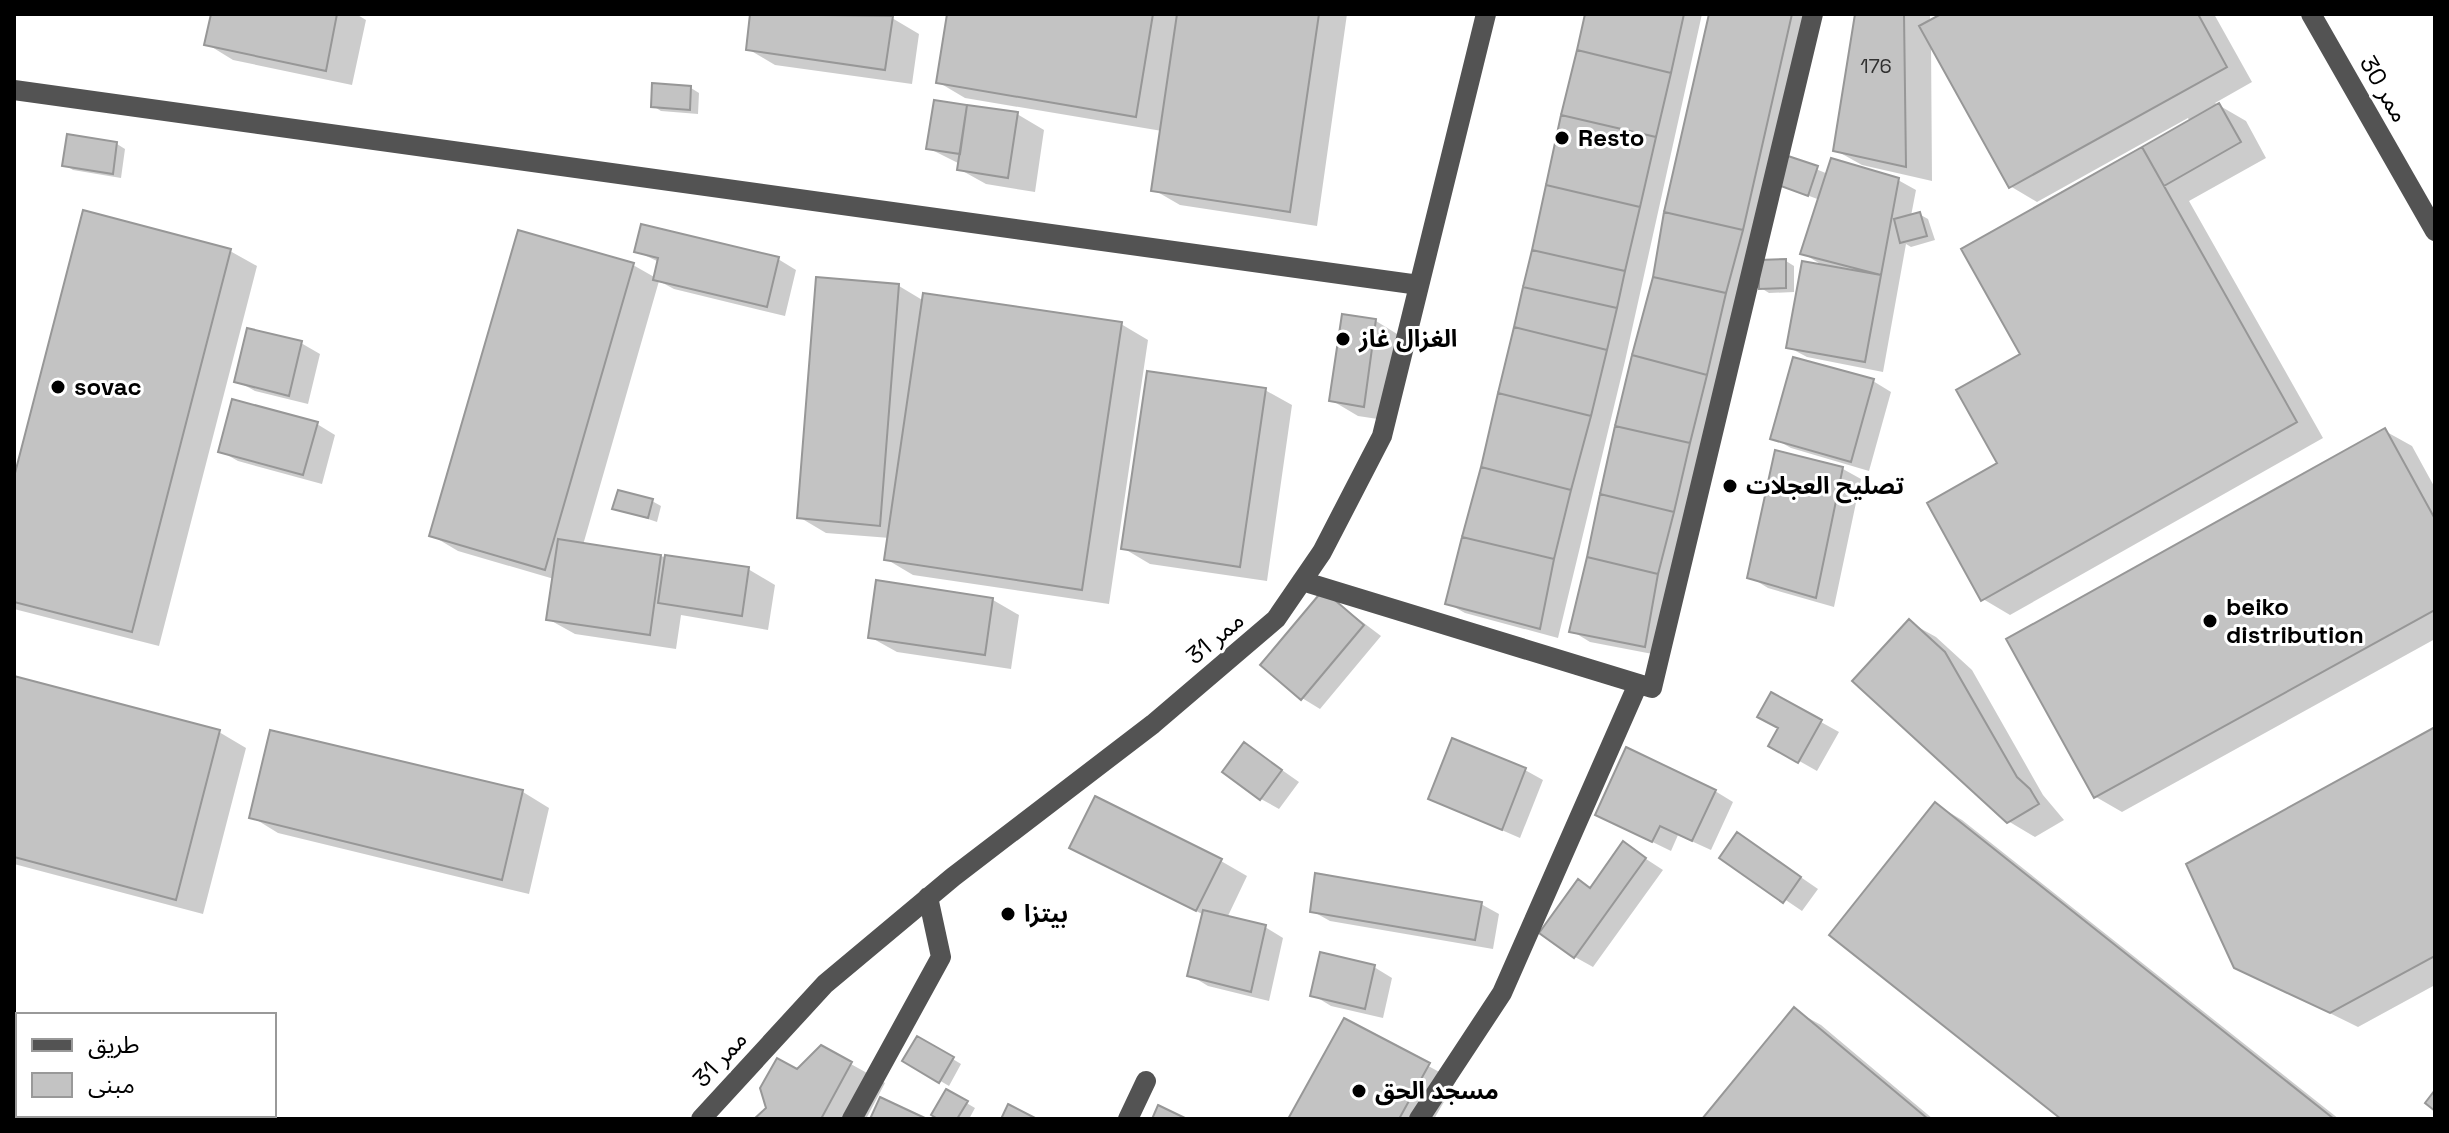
<svg xmlns="http://www.w3.org/2000/svg" width="2449" height="1133" font-family="'Space Grotesk','Noto Sans Arabic',sans-serif">
<rect width="100%" height="100%" fill="#fff"/>
<path fill="#0003" d="M213,14H356L366,20L352,85L233,60L207,44Z
M752,14H862L892,18L919,34L912,84L775,65L748,49Z
M949,14H1347L1317,226L1180,205L1154,190L1162,131L965,98L938,82Z
M1586,14H1702L1625,361L1558,638L1465,613L1447,603L1516,328Z
M1711,14H1812L1663,656L1590,642L1572,631L1655,277Z
M1857,14H1930V22L1945,14H2214L2252,82L2215,103L2246,121L2266,158L2189,201L2323,438L2010,615L1983,599L2000,464L2022,355L1963,250L2190,122L2188,118L2037,202L2010,186L1931,42L1932,181L1862,165L1835,150Z
M691,88L699,93L698,114L661,111L653,106Z
M1017,114L1044,130L1035,192L986,184L959,169L960,164L928,148Z
M69,136L117,144L125,149L121,178L73,170L65,165Z
M1789,158L1828,174L1898,180L1916,190L1911,216L1919,214L1928,219L1935,240L1911,247L1906,244L1883,372L1807,357L1788,347L1824,266L1802,253L1820,200L1780,185Z
M230,251L257,266L159,646L14,609V485Z
M636,251L778,259L796,270L785,316L674,289L659,281L583,545L748,569L775,585L768,630L681,615L676,649L575,634L548,619L554,579L458,551L431,535L633,265L656,278L659,262Z
M1786,261L1794,266V292L1769,293L1761,288Z
M899,286L924,301L1121,324L1148,340L1109,604L913,575L886,559L890,538L826,533L799,517Z
M1376,321L1402,337L1391,421L1358,416L1331,400Z
M301,343L320,354L308,404L255,391L237,381Z
M1873,381L1891,392L1869,471L1791,448L1773,438Z
M1265,390L1292,405L1267,581L1150,564L1123,548Z
M317,424L335,435L322,484L238,461L220,451Z
M2385,431L2412,446L2435,488V639L2122,812L2096,797Z
M1843,469L1861,479L1834,607L1768,588L1750,577Z
M652,501L661,506L657,522L615,508Z
M1324,593L1381,636L1320,709L1302,698Z
M993,600L1019,615L1011,669L897,652L870,637Z
M1909,622L1936,637L1972,670L2043,795L2064,820L2035,837L2008,821Z
M14,678L219,732L246,748L203,914L14,864Z
M1772,695L1839,732L1817,771L1771,745L1780,728Z
M2435,729V985L2358,1027L2236,967Z
M272,732L523,792L549,808L529,894L278,833L252,817Z
M1245,744L1299,782L1279,809L1261,799Z
M1525,770L1543,780L1520,838L1430,799Z
M1715,791L1733,802L1711,850L1678,835L1671,851L1597,815Z
M1935,804L1962,820L2339,1119H2064Z
M1738,834L1818,889L1802,911L1722,857Z
M1623,844L1663,870L1593,967L1575,957L1591,889Z
M1072,847L1221,861L1247,876L1227,918L1265,927L1283,938L1269,1001L1208,986L1190,975L1204,915Z
M1481,904L1499,914L1493,949L1330,921L1312,911Z
M1374,967L1392,978L1383,1018L1331,1006L1313,995Z
M1794,1010L1821,1025L1933,1119H1704Z
M1345,1021L1456,1081L1434,1119H1291Z
M918,1038L961,1064L949,1086L905,1060Z
M822,1048L885,1083L866,1119H757Z
M946,1091L975,1108L969,1119H942Z"/>
<path fill="#c3c3c3" stroke="#979797" stroke-width="2" d="M211,14H337L326,71L204,45Z
M750,14L893,16L885,70L746,50Z
M947,14H1153L1136,117L936,83Z
M1177,14H1319L1290,212L1151,191Z
M1585,14H1684L1671,73L1577,50Z
M1709,14H1792L1743,230L1664,212Z
M1855,14H1904L1906,167L1833,151Z
M1941,14H2198L2227,67L2009,188L1919,26Z
M1577,50L1671,73L1656,137L1561,115Z
M652,83L691,86L690,110L651,107Z
M934,100L967,105L960,154L926,149Z
M2219,103L2241,142L2164,186L2142,147Z
M967,105L1018,112L1008,178L957,170Z
M1561,115L1656,137L1640,207L1546,185Z
M67,134L117,142L113,174L62,166Z
M2142,147L2297,422L1981,601L1927,503L1997,463L1956,390L2020,354L1961,249Z
M1788,156L1818,166L1808,196L1778,185Z
M1831,158L1899,178L1881,275L1800,254Z
M1546,185L1640,207L1625,271L1532,250Z
M83,210L231,249L132,632L14,602V477Z
M1664,212L1743,230L1726,293L1653,277Z
M1920,212L1927,236L1900,243L1894,219Z
M641,224L779,257L767,307L653,280L658,258L634,252Z
M518,230L634,263L545,570L429,536Z
M1532,250L1625,271L1617,308L1523,287Z
M1786,259V288L1759,289V260Z
M1802,261L1881,275L1865,362L1786,348Z
M816,277L899,284L880,526L797,518Z
M1653,277L1726,293L1707,375L1632,355Z
M1523,287L1617,308L1607,350L1514,327Z
M923,293L1122,322L1082,590L884,560Z
M1342,314L1376,319L1364,407L1329,401Z
M1514,327L1607,350L1591,416L1498,393Z
M247,328L302,341L289,396L234,382Z
M1632,355L1707,375L1690,443L1615,426Z
M1793,357L1874,379L1851,462L1770,439Z
M1147,371L1266,388L1240,567L1121,549Z
M1498,393L1591,416L1571,490L1481,467Z
M232,399L318,422L303,475L218,452Z
M1615,426L1690,443L1674,512L1600,494Z
M2385,428L2435,519V610L2094,798L2006,639Z
M1775,450L1843,467L1816,598L1747,578Z
M1481,467L1571,490L1554,559L1462,537Z
M618,490L653,499L648,518L612,509Z
M1600,494L1674,512L1658,574L1587,557Z
M1462,537L1554,559L1540,629L1445,604Z
M558,539L661,555L650,635L546,620Z
M665,555L749,567L742,616L658,603Z
M1587,557L1658,574L1645,647L1569,632Z
M876,580L993,598L985,655L868,638Z
M1323,590L1364,625L1301,700L1260,665Z
M1909,619L1945,652L2017,777L2030,789L2039,804L2007,823L1852,681Z
M14,676L220,730L176,900L14,857Z
M1771,692L1822,720L1798,763L1768,746L1778,728L1757,717Z
M2435,727V956L2330,1013L2234,968L2186,864Z
M270,730L523,790L502,880L249,818Z
M1452,738L1526,768L1502,830L1428,799Z
M1244,742L1282,770L1260,800L1222,772Z
M1626,747L1716,790L1692,841L1660,826L1652,842L1595,815Z
M1095,796L1222,859L1196,911L1069,848Z
M1935,802L2334,1119H2061L1829,935Z
M1737,832L1801,877L1783,903L1719,858Z
M1623,841L1646,858L1574,958L1539,933L1578,879L1590,888Z
M1315,873L1482,902L1475,940L1310,912Z
M1203,910L1266,925L1251,992L1187,976Z
M1320,952L1375,965L1365,1009L1310,996Z
M1794,1007L1928,1119H1702Z
M1344,1018L1430,1063L1399,1119H1288Z
M917,1036L954,1057L939,1083L902,1061Z
M821,1045L852,1062L821,1119H754L766,1108L760,1088L777,1058L797,1069Z
M946,1089L968,1101L957,1119H938L931,1115Z
M2435,1090V1111L2425,1103Z
M880,1097L927,1119H870Z
M1008,1104L1037,1119H1001Z
M1158,1105L1187,1119H1152Z"/>
<g fill="none" stroke-linecap="round" stroke-linejoin="round">
<path stroke="#535353" stroke-width="20" d="M2311,14L2435,231
M14,90L1419,285
M1302,581L1652,688L1813,14
M701,1119L825,984L953,877L1153,724L1276,619L1322,552L1382,436L1486,14
M852,1119L941,957L928,897
M1128,1119L1146,1081
M1419,1119L1502,993L1638,684"/>
</g>
<g fill="#000" stroke="#fff" stroke-width="3">
<circle cx="1562" cy="138" r="8"/>
<circle cx="1343" cy="339" r="8"/>
<circle cx="58" cy="387" r="8"/>
<circle cx="1730" cy="486" r="8"/>
<circle cx="2210" cy="621" r="8"/>
<circle cx="1008" cy="914" r="8"/>
<circle cx="1359" cy="1091" r="8"/>
</g>
<g text-anchor="middle" stroke-width="6" stroke-linejoin="round" paint-order="stroke">
<g font-size="20" fill="#313131">
<text x="1876" y="73">176</text>
</g>
<g font-size="24" fill="#000" stroke="#fff">
<text transform="translate(2384 89) rotate(60)" y="8">ممر 30</text>
<text transform="translate(1215 638) rotate(-40)" y="8">ممر 31</text>
<text transform="translate(720 1059) rotate(-47)" y="8">ممر 31</text>
</g>
<g font-size="24" font-weight="bold" fill="#000" stroke="#fff" text-anchor="start">
<text x="1578" y="146">Resto</text>
<text x="1359" y="347">الغزال غاز</text>
<text x="74" y="395">sovac</text>
<text x="1746" y="494">تصليح العجلات</text>
<text x="2226" y="615">beiko<tspan x="2226" dy="28">distribution</tspan></text>
<text x="1024" y="922">بيتزا</text>
<text x="1375" y="1099">مسجد الحق</text>
</g>
</g>
<rect width="2449" height="1133" fill="none" stroke="#000000" stroke-width="32"/>
<rect x="16" y="1013" width="260" height="104" fill="#ffffff" stroke="#999999" stroke-width="2"/>
<rect x="32" y="1039" width="40" height="12" fill="#535353" stroke="#999999" stroke-width="2"/>
<text x="88" y="1053" font-size="24" fill="#000000">طريق</text>
<rect x="32" y="1073" width="40" height="24" fill="#c3c3c3" stroke="#999999" stroke-width="2"/>
<text x="88" y="1093" font-size="24" fill="#000000">مبنى</text>
</svg>
